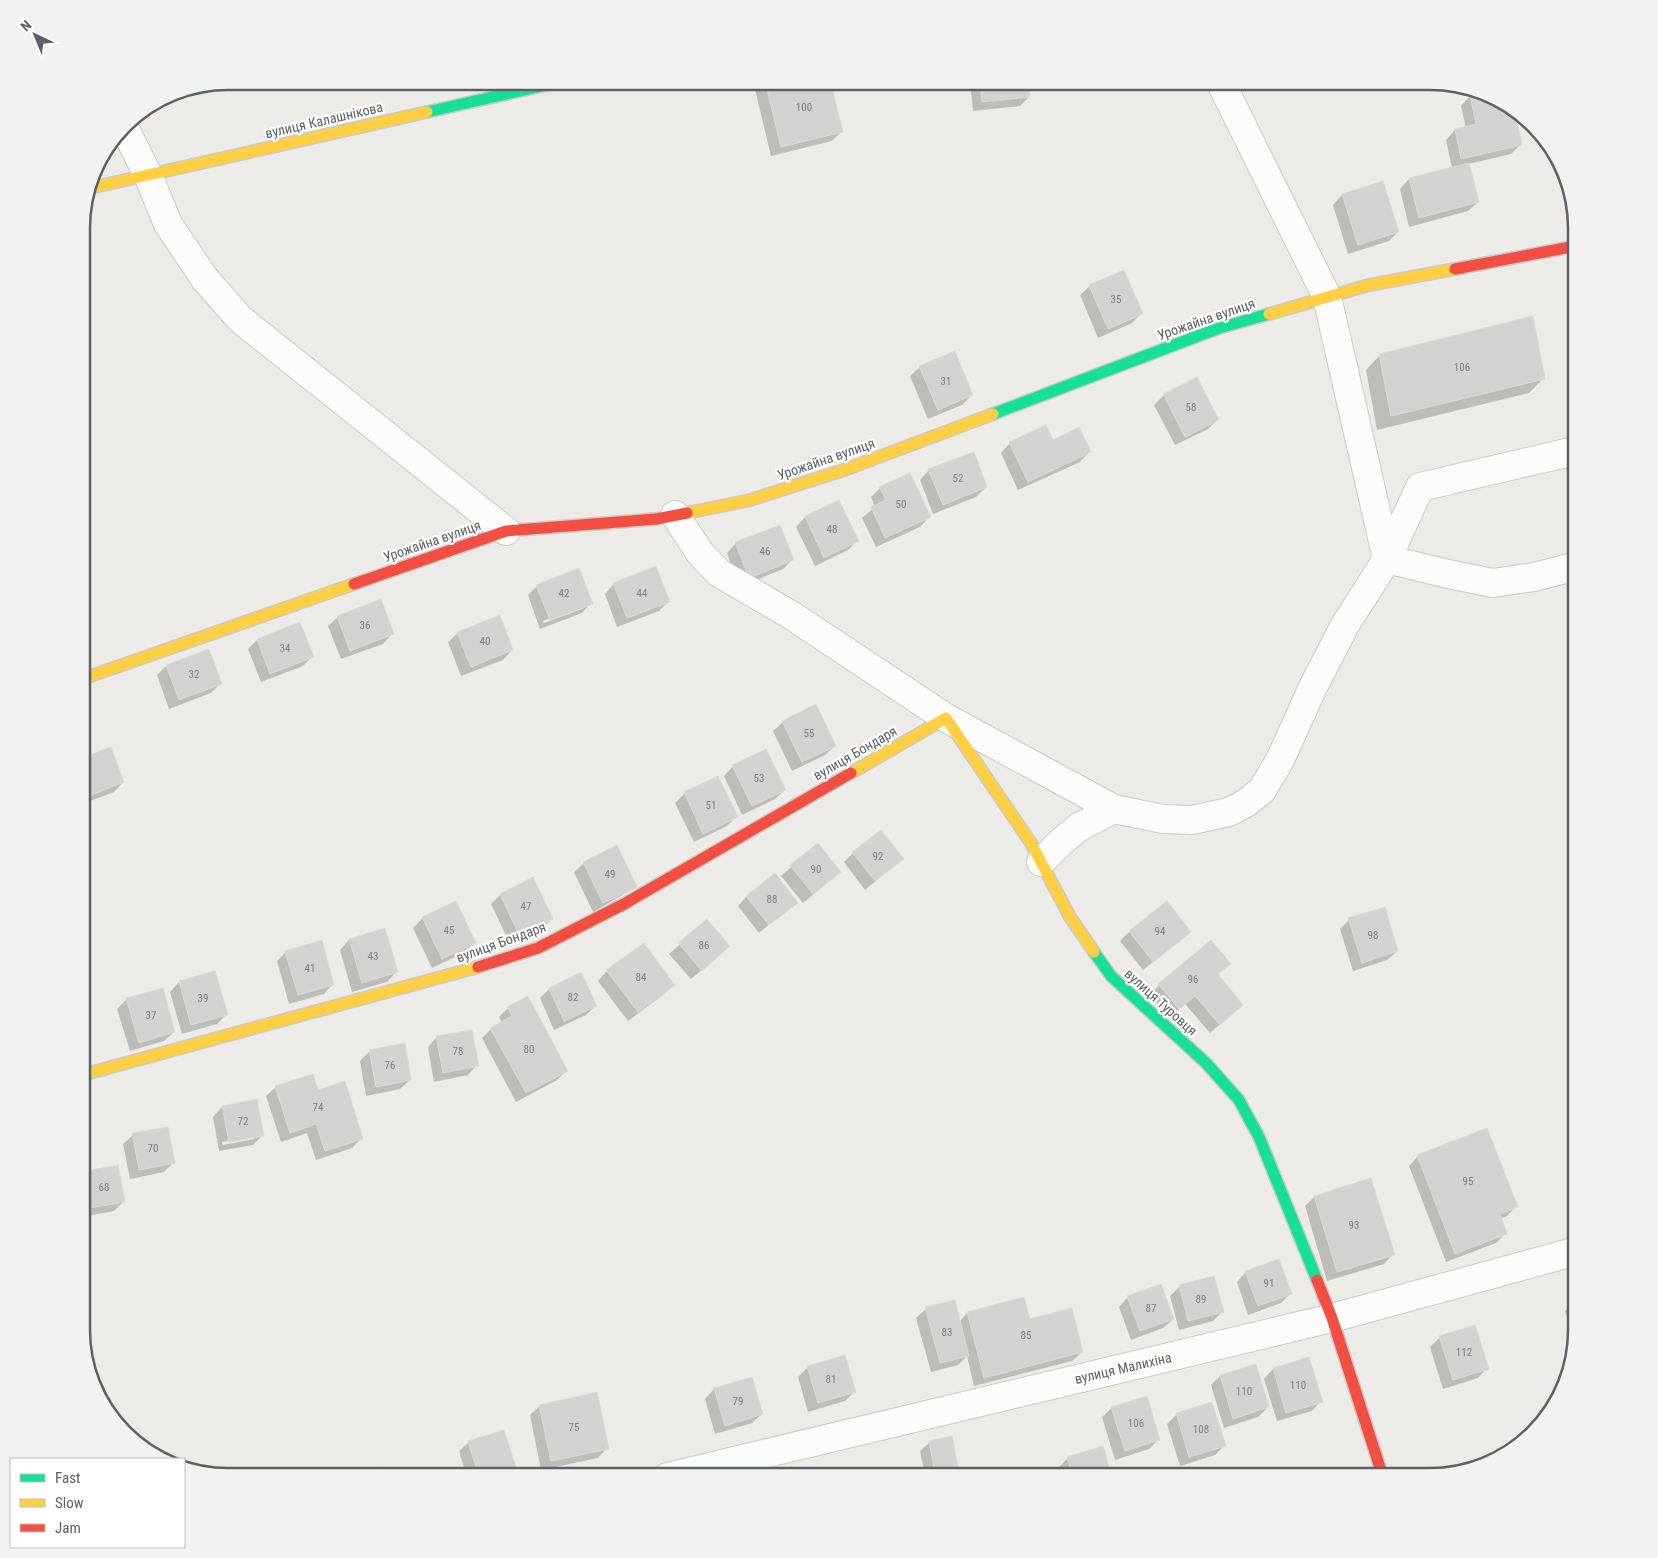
<svg xmlns="http://www.w3.org/2000/svg" width="1658" height="1558" font-family="'Roboto Condensed',sans-serif">
<rect width="100%" height="100%" fill="#ecebe7"/>
<path fill="#0003" fill-rule="evenodd" d="M753,81H829L841,132L832,141L771,156Z
M970,81H1027L1029,97L1020,106L973,111Z
M1240,82H1271L1241,88Z
M1487,93L1513,110L1521,144L1511,154L1468,164L1478,202L1468,211L1409,227L1400,189L1409,179L1452,168L1446,140L1455,130L1466,128L1461,106L1470,96Z
M1382,182L1398,232L1389,241L1348,254L1333,205L1342,195Z
M1090,286L1141,314L1132,323L1098,338L1080,295Z
M1380,355L1543,379L1529,393L1377,430L1366,370Z
M920,367L972,395L962,405L928,419L910,376Z
M1164,395L1218,419L1208,429L1175,445L1154,405Z
M1052,441L1089,452L1080,462L1018,490L1001,453L1010,443Z
M929,470L986,487L976,497L933,514L920,480Z
M880,488L929,517L920,527L876,547L862,518L875,507L871,497Z
M838,501L857,541L848,550L815,566L796,527L805,517Z
M736,543L792,560L783,569L739,587L727,553Z
M614,584L668,602L659,611L617,627L605,594Z
M537,586L591,603L582,613L540,629L528,595ZM582,606V609L544,623L543,621Z
M338,617L392,634L383,644L341,659L328,626Z
M458,633L512,650L503,660L461,676L448,642Z
M257,640L312,657L303,666L261,682L248,649Z
M208,650L221,683L211,693L169,709L157,675L166,666Z
M783,722L835,746L825,755L792,771L773,731Z
M111,749L123,782L114,792L82,804V760Z
M733,766L785,790L775,799L742,815L724,776Z
M685,793L736,817L727,826L694,842L675,803Z
M818,844L840,872L803,903L781,876Z
M853,853L902,859L865,890L844,862Z
M584,863L636,887L593,912L574,872Z
M500,895L552,919L542,928L510,944L491,904Z
M747,896L796,902L759,933L738,906Z
M1167,903L1190,932L1180,941L1143,970L1120,941L1129,932Z
M423,918L475,942L465,952L432,968L413,928Z
M1349,920L1397,951L1387,960L1353,971L1340,929Z
M706,921L719,956L691,979L669,954Z
M349,940L396,972L387,982L352,992L340,950Z
M1211,941L1229,963L1217,975L1232,1014L1210,1033L1185,1004L1169,1018L1149,994Z
M286,952L333,984L324,994L289,1004L277,961Z
M607,971L674,984L664,994L628,1021L598,981Z
M214,972L226,1015L217,1024L182,1034L170,992L179,982Z
M549,989L596,1006L586,1015L554,1030L540,998Z
M127,999L174,1032L164,1041L130,1051L117,1009Z
M508,1008L566,1071L557,1080L516,1102L482,1038L491,1029L502,1023L499,1017Z
M437,1037L477,1065L468,1075L434,1082L428,1047Z
M370,1051L410,1080L400,1089L366,1096L360,1061Z
M276,1087L317,1092L362,1138L352,1148L316,1160L307,1133L281,1142L266,1096Z
M222,1107L263,1135L253,1145L219,1151L213,1117ZM254,1136V1139L223,1145L222,1142Z
M133,1135L173,1163L164,1172L130,1179L123,1144Z
M1418,1156L1516,1206L1507,1216L1500,1219L1506,1233L1496,1243L1446,1262L1409,1166Z
M83,1173L124,1201L114,1211L82,1217V1174Z
M1314,1197L1393,1254L1384,1264L1327,1281L1305,1206Z
M1246,1272L1290,1294L1281,1303L1248,1315L1237,1282Z
M1180,1286L1222,1312L1213,1321L1179,1330L1170,1296Z
M1128,1297L1173,1319L1163,1328L1131,1340L1119,1307Z
M1575,1301H1577V1330L1574,1342L1565,1311Z
M926,1309L959,1322L967,1313L1029,1320L1082,1352L1072,1361L974,1386L967,1356L958,1365L931,1372L916,1318Z
M1440,1337L1487,1368L1478,1378L1443,1389L1430,1347Z
M1308,1359L1321,1401L1312,1411L1277,1421L1264,1379L1273,1369Z
M808,1367L854,1392L845,1401L808,1412L798,1377Z
M1220,1376L1268,1407L1258,1417L1224,1428L1211,1385Z
M714,1389L762,1414L752,1423L715,1434L705,1399Z
M540,1406L607,1448L598,1458L541,1470L530,1415Z
M1112,1408L1159,1439L1149,1449L1115,1460L1102,1417Z
M1177,1414L1224,1446L1215,1455L1180,1466L1167,1424Z
M469,1442L516,1474L513,1477H467L459,1451Z
M930,1442L959,1477L925,1476L920,1451Z
M1068,1458L1111,1477H1061L1058,1468Z"/>
<path fill="#d3d2d0" stroke="#dcdad6" d="M765,81H830L843,132L781,147Z
M980,81H1029L1030,97L982,102Z
M1484,92L1515,111L1522,145L1461,159L1455,129L1476,124L1470,95Z
M1469,163L1479,202L1419,218L1409,178Z
M1383,181L1399,232L1358,245L1342,194Z
M1124,270L1143,314L1108,329L1089,285Z
M1533,316L1545,379L1391,416L1379,354Z
M955,351L973,395L938,410L919,366Z
M1197,377L1219,420L1185,437L1163,394Z
M1046,425L1053,440L1079,427L1091,452L1028,482L1009,442Z
M974,452L987,487L943,505L928,469Z
M910,473L931,517L885,538L871,507L886,500L879,487Z
M839,500L859,541L824,558L805,516Z
M780,525L794,560L749,578L735,542Z
M656,566L670,602L627,618L613,583Z
M579,568L593,604L550,620L536,585Z
M381,599L394,634L350,651L337,616Z
M500,615L513,650L471,667L457,632Z
M300,622L314,657L270,674L257,639Z
M209,649L222,684L179,700L166,665Z
M816,704L836,746L802,762L782,721Z
M111,747L124,782L82,799V758Z
M766,749L786,790L752,806L732,765Z
M718,776L738,817L703,834L684,792Z
M881,830L904,859L875,881L852,852Z
M818,843L841,872L813,894L790,865Z
M617,845L637,887L603,903L583,862Z
M775,873L798,903L769,925L746,896Z
M533,877L553,919L519,935L500,894Z
M456,901L476,943L442,959L422,917Z
M1167,901L1191,932L1153,962L1129,931Z
M1385,907L1398,951L1362,963L1348,918Z
M707,919L730,946L702,971L678,943Z
M385,928L398,972L362,983L349,939Z
M322,940L334,985L298,995L285,951Z
M1211,940L1231,964L1218,974L1243,1005L1220,1025L1195,996L1179,1009L1158,984Z
M644,943L675,985L638,1012L606,970Z
M215,971L228,1015L191,1025L179,981Z
M581,972L597,1006L564,1021L549,988Z
M163,988L175,1032L139,1043L126,998Z
M528,996L568,1071L526,1093L490,1028L512,1016L507,1007Z
M472,1030L479,1066L443,1073L436,1036Z
M405,1043L411,1080L376,1087L369,1050Z
M313,1074L318,1090L345,1081L363,1139L325,1151L316,1124L290,1133L275,1086Z
M257,1099L264,1136L229,1142L222,1106Z
M168,1127L175,1163L139,1170L132,1133Z
M1487,1128L1518,1207L1500,1214L1507,1234L1455,1254L1417,1155Z
M118,1165L125,1202L89,1208L82,1172Z
M1371,1178L1395,1255L1337,1272L1314,1196Z
M1279,1259L1292,1294L1258,1306L1245,1271Z
M1214,1276L1224,1312L1188,1321L1179,1285Z
M1161,1284L1174,1319L1140,1331L1127,1296Z
M1024,1297L1030,1319L1072,1308L1083,1352L984,1378L967,1312Z
M955,1300L969,1356L940,1363L925,1307Z
M1475,1325L1489,1369L1453,1380L1439,1336Z
M845,1355L856,1392L818,1403L807,1366Z
M1309,1357L1323,1402L1286,1413L1273,1368Z
M1256,1364L1269,1407L1233,1419L1220,1375Z
M752,1377L763,1414L725,1426L714,1388Z
M597,1392L609,1449L551,1461L539,1405Z
M1147,1396L1160,1440L1125,1451L1111,1407Z
M1212,1402L1226,1446L1189,1457L1176,1413Z
M504,1430L518,1474L509,1477H479L468,1441Z
M952,1436L960,1477H915L935,1473L929,1441Z
M1103,1446L1112,1477H1073L1067,1457Z
M378,1467L382,1477H346Z
M852,1469L854,1477H827V1473Z"/>
<g fill="none" stroke-linecap="round" stroke-linejoin="round">
<defs>
<path id="street" d="M1220,81L1327,297L1387,559L1448,574L1493,583L1534,577L1577,566
M124,127L148,175L168,224L205,279L240,319L506,531
M675,515L700,553L719,573L791,615L946,718L1114,809L1163,819L1192,820L1229,812L1246,803L1262,790L1280,760L1313,687L1345,625L1387,559L1420,487L1566,453
M1041,862L1060,843L1079,827L1114,809
M667,1477L1332,1318L1577,1251"/>
<path id="fast" d="M427,112L564,81
M993,414L1219,328L1269,314
M1094,952L1111,976L1206,1063L1239,1100L1259,1137L1317,1280"/>
<path id="slow" d="M90,188L427,112
M1269,314L1369,285L1455,269
M687,513L750,500L847,469L993,414
M82,679L354,584
M851,773L946,718L1031,843L1070,917L1094,952
M82,1075L478,967"/>
<path id="jam" d="M1455,269L1576,246
M354,584L506,531L656,519L687,513
M478,967L538,948L624,904L851,773
M1317,1280L1332,1318L1383,1477"/>
</defs>
<use href="#street" stroke="#c9c9c9" stroke-width="30"/>
<use href="#fast" stroke="#c9c9c9" stroke-width="14"/>
<use href="#slow" stroke="#c9c9c9" stroke-width="14"/>
<use href="#jam" stroke="#c9c9c9" stroke-width="14"/>
<use href="#street" stroke="#fcfcfb" stroke-width="28"/>
<use href="#fast" stroke="#16e098" stroke-width="11"/>
<use href="#slow" stroke="#ffcf43" stroke-width="11"/>
<use href="#jam" stroke="#f24e42" stroke-width="11"/>
</g>
<g text-anchor="middle" stroke-width="4.5" stroke-linejoin="round" paint-order="stroke">
<g font-size="11" fill="#7b7e81">
<text x="804" y="111">100</text>
<text x="1116" y="303">35</text>
<text x="1462" y="371">106</text>
<text x="946" y="385">31</text>
<text x="1191" y="411">58</text>
<text x="958" y="482">52</text>
<text x="901" y="508">50</text>
<text x="832" y="533">48</text>
<text x="765" y="555">46</text>
<text x="564" y="597">42</text>
<text x="642" y="597">44</text>
<text x="365" y="629">36</text>
<text x="485" y="645">40</text>
<text x="285" y="652">34</text>
<text x="194" y="678">32</text>
<text x="809" y="737">55</text>
<text x="759" y="782">53</text>
<text x="711" y="809">51</text>
<text x="878" y="860">92</text>
<text x="816" y="873">90</text>
<text x="610" y="878">49</text>
<text x="772" y="903">88</text>
<text x="526" y="910">47</text>
<text x="449" y="934">45</text>
<text x="1160" y="935">94</text>
<text x="1373" y="939">98</text>
<text x="704" y="949">86</text>
<text x="373" y="960">43</text>
<text x="310" y="972">41</text>
<text x="641" y="981">84</text>
<text x="1193" y="983">96</text>
<text x="573" y="1001">82</text>
<text x="203" y="1002">39</text>
<text x="151" y="1019">37</text>
<text x="529" y="1053">80</text>
<text x="458" y="1055">78</text>
<text x="390" y="1069">76</text>
<text x="318" y="1111">74</text>
<text x="243" y="1125">72</text>
<text x="153" y="1152">70</text>
<text x="1468" y="1185">95</text>
<text x="104" y="1191">68</text>
<text x="1354" y="1229">93</text>
<text x="1269" y="1287">91</text>
<text x="1201" y="1303">89</text>
<text x="1151" y="1312">87</text>
<text x="947" y="1336">83</text>
<text x="1026" y="1339">85</text>
<text x="1464" y="1356">112</text>
<text x="831" y="1383">81</text>
<text x="1298" y="1389">110</text>
<text x="1244" y="1395">110</text>
<text x="738" y="1405">79</text>
<text x="1136" y="1427">106</text>
<text x="574" y="1431">75</text>
<text x="1201" y="1433">108</text>
</g>
<g font-size="14" fill="#5c6165" stroke="#fff">
<text transform="translate(324 120) rotate(-13)" y="5">вулиця Калашнікова</text>
<text transform="translate(1206 319) rotate(-19)" y="5">Урожайна вулиця</text>
<text transform="translate(826 459) rotate(-19)" y="5">Урожайна вулиця</text>
<text transform="translate(432 541) rotate(-19)" y="5">Урожайна вулиця</text>
<text transform="translate(855 753) rotate(-30)" y="5">вулиця Бондаря</text>
<text transform="translate(501 942) rotate(-20)" y="5">вулиця Бондаря</text>
<text transform="translate(1161 1002) rotate(42)" y="5">вулиця Туровця</text>
<text transform="translate(1123 1368) rotate(-13)" y="5">вулиця Малихіна</text>
</g>
</g>
<path d="M0 0H1658V1558H0ZM228 90H1430A138 138 0 0 1 1568 228V1330A138 138 0 0 1 1430 1468H228A138 138 0 0 1 90 1330V228A138 138 0 0 1 228 90Z" fill="#f2f2f3" fill-rule="evenodd"/>
<path fill="none" stroke="#5c6165" stroke-width="2.5" d="M228 90H1430A138 138 0 0 1 1568 228V1330A138 138 0 0 1 1430 1468H228A138 138 0 0 1 90 1330V228A138 138 0 0 1 228 90Z"/>
<rect x="10" y="1458" width="175" height="90" fill="#ffffff" stroke="#bec0c1"/>
<rect x="20" y="1474" width="25" height="8" fill="#16e098" stroke="#bec0c1"/>
<text x="55" y="1483" font-size="15" fill="#5c6165">Fast</text>
<rect x="20" y="1499" width="25" height="8" fill="#ffcf43" stroke="#bec0c1"/>
<text x="55" y="1508" font-size="15" fill="#5c6165">Slow</text>
<rect x="20" y="1524" width="25" height="8" fill="#f24e42" stroke="#bec0c1"/>
<text x="55" y="1533" font-size="15" fill="#5c6165">Jam</text>
<g transform="translate(35 35) rotate(316)" stroke="#ffffff" stroke-width="4" paint-order="stroke">
<path d="M0-4L9 19L0 12L-9 19Z" fill="#5c6165"/>
<text y="-8" font-size="14" font-weight="bold" text-anchor="middle" fill="#5c6165">N</text>
</g>
</svg>
